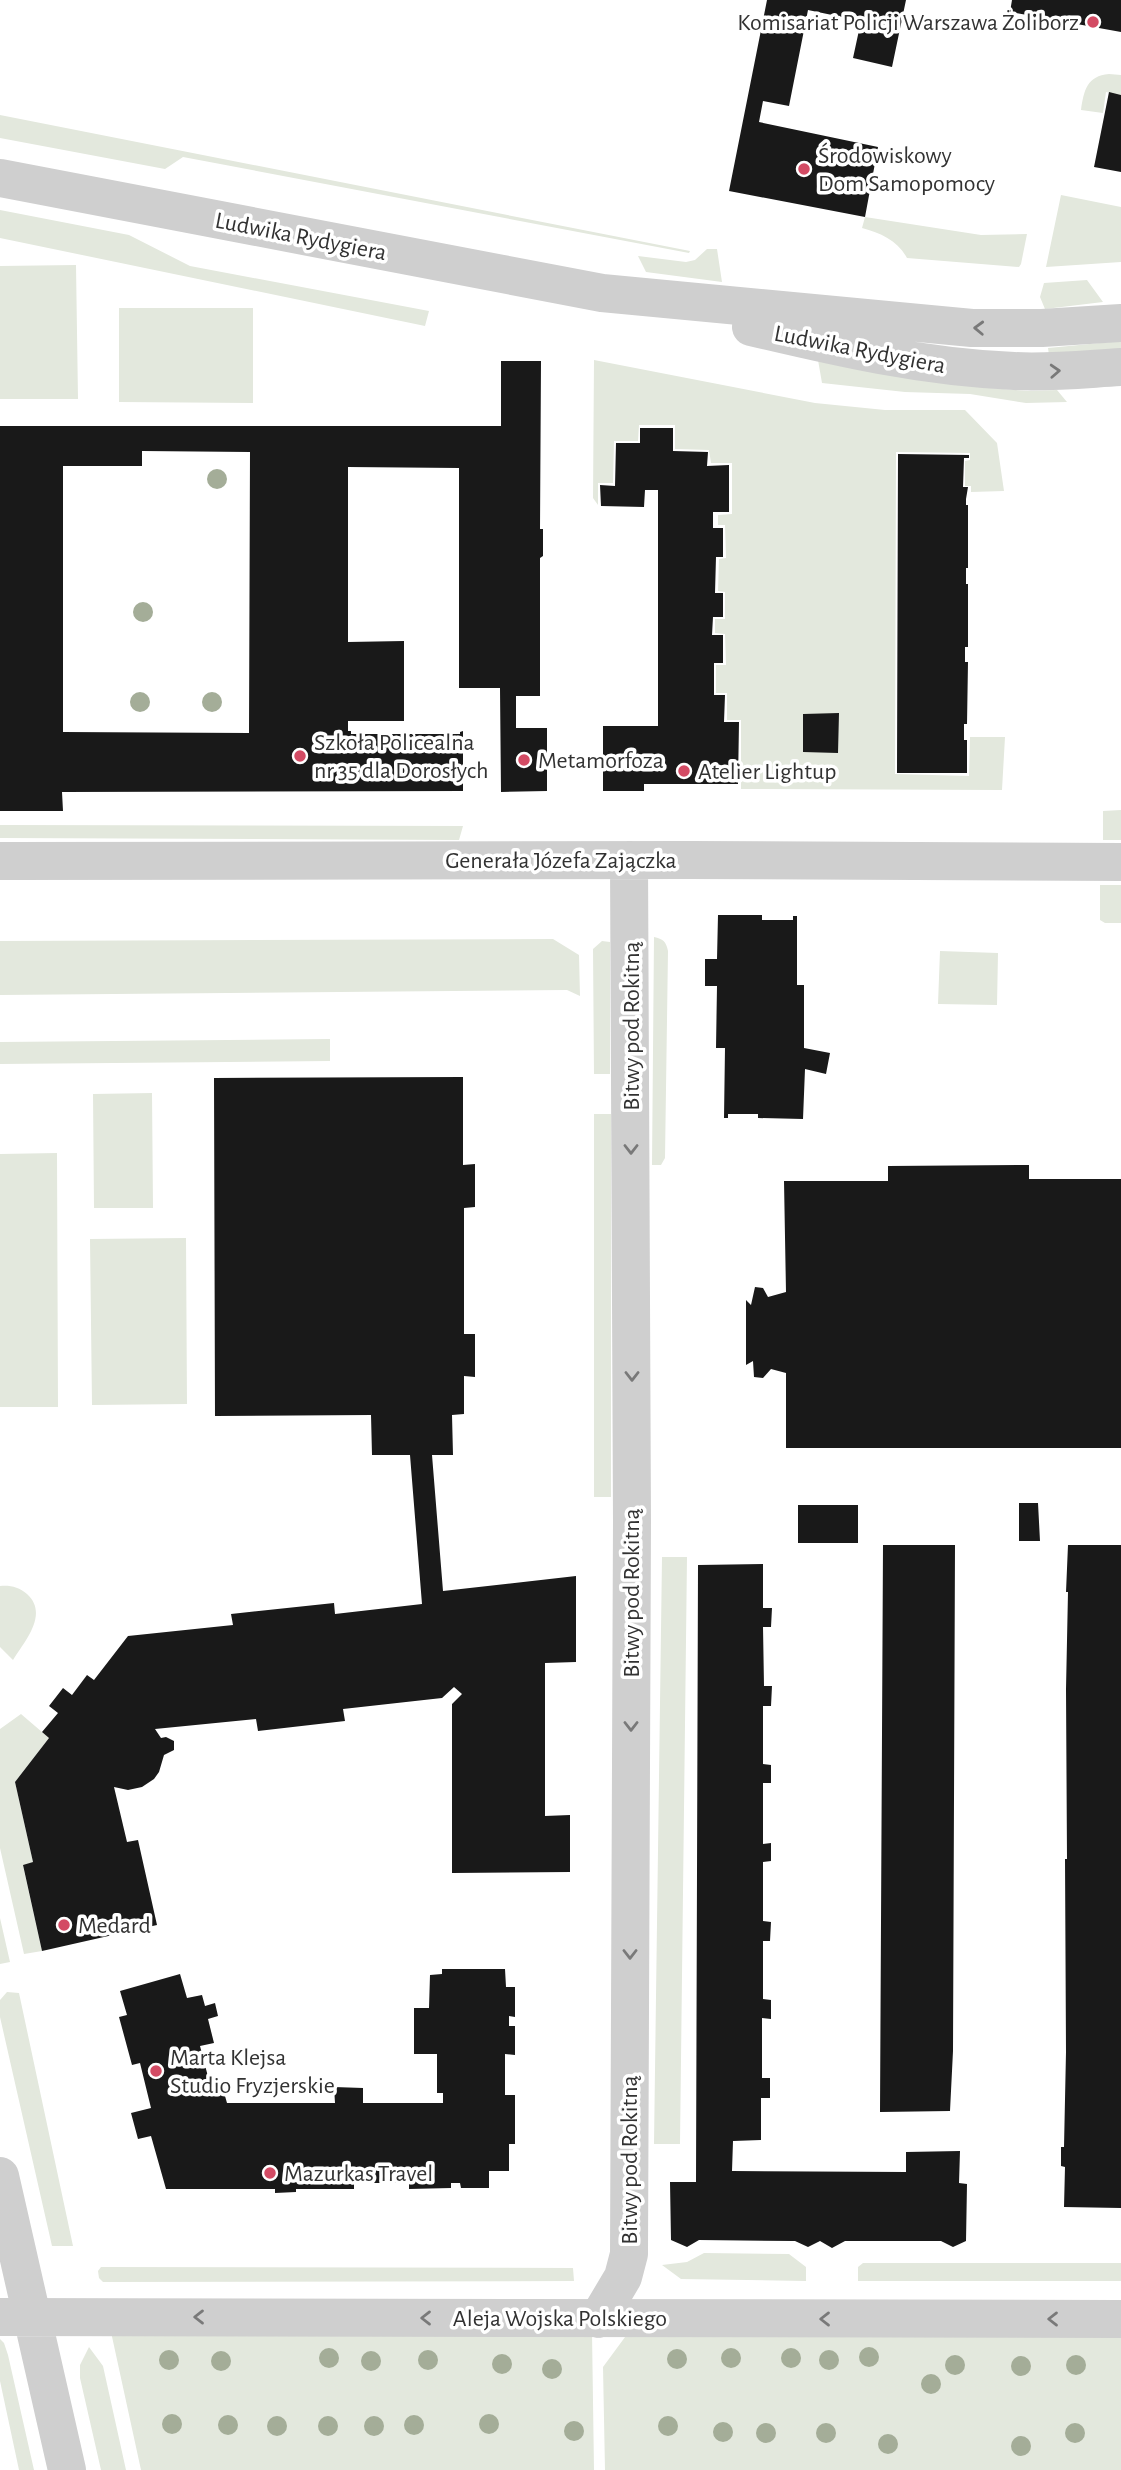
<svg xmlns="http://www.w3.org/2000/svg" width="1121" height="2470" font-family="'Alegreya Sans',sans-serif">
<rect width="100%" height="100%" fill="#fff"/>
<path fill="#e3e8dd" d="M1109,74L1121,75V95L1106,92L1103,113L1081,110C1084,90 1087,76 1109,74Z
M0,115L690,251L689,253L183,157L165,169L0,138Z
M1061,195L1121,207V262L1046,267Z
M0,210L129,235L190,266L429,311L425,326L0,238Z
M865,217L981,235L1027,234L1021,264L1019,267L907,258C898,241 881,233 862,228Z
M707,249H717L722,282L646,272L638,256L686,262L695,260Z
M76,265L78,399H0V266Z
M1087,280L1103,302L1045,309L1040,297L1044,283Z
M119,308H253V403L119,402Z
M1121,341V352L1049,355L1048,348Z
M594,360L815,403L885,410H965L997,443L1004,491L971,492V486H965V461L970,460V453L896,452L895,774L969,776L970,737H1005L1002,790L741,789V720H727V693H716V665H726L725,634L715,633V619H725V592L718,591L719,559L726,558L725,525H718V515L732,514V463H711L709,450L675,449V425H639L638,441H614L613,483H598V505L593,498Z
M818,360L981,387L1028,391L1057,390L1067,402L1026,403L970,394L905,392L822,383Z
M1121,810V840H1103V811Z
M0,825L463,826L459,840L0,838Z
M1100,885H1121V923H1105L1100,920Z
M654,937C663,939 666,941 668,951L665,1158L661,1165H652Z
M553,939L579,955L580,996L567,990L0,995V941Z
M602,941L610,942V1074H594L593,949Z
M940,951L998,953L997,1005L938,1004Z
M330,1039V1061L0,1064V1042Z
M152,1093L153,1208H94L93,1094Z
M594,1114H611V1497H594Z
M57,1153L58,1407H0V1154Z
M186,1238L187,1404L92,1405L90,1239Z
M662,1557H687L680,2144H654Z
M0,1586C10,1585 19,1587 27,1594C49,1614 25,1641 13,1660L0,1647Z
M21,1714L49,1738L15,1782L33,1862L23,1866L42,1951L24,1954L0,1848V1729Z
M0,1918L10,1962L0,1964Z
M7,1992L19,1993L73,2246H52L0,2017V2000Z
M704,2253L789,2254L806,2267V2281L681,2279L662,2265L687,2262Z
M863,2263H1121V2281H858V2267Z
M101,2267L573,2268L574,2281L103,2282L99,2278L98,2271Z
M111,2332H592L594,2470H141Z
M628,2333L1121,2334V2470H605L603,2367Z
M0,2339L4,2343L8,2355L34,2470H19L0,2381Z
M89,2347L103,2366L126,2470H101L80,2378V2365Z"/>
<path fill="#191919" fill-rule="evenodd" d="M767,0H906L892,67L853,58L861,21L808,10L789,106L763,101L759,122L878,147L865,217L729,191Z
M1012,0H1121V32L1010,12Z
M1109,92L1121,95V172L1094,167Z
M501,361H541L540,529H543V556L540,558V696H516V728H547V791L501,792L500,688H459V468L348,467V642L404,641V721H348V731H351V734H460V732L463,731V791L62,792L63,811H0V426H501ZM142,451L250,452L249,733L63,732V466H142Z
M640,428H673V451L708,452L707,466L729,465V512H713V528H723V557H716L715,593H723V617H713L712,635H723V663H714V695H725L724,722H739L738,784H644V791H603V726H658V490H645L644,507L601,506L600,485L615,486L616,443H640Z
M898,454L969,455V458H964L963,487H968L966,499V505H968V568H966V584H968V647H965V662H968L967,724H964V740H967V773H897Z
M839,713L838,753L803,752V714Z
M718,915H762V920H793V916H797V985H804V1048L830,1053L826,1074L805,1069L803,1119L758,1118V1114H728V1118H724L725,1048H716L717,986H705V959H717Z
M463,1077V1165L475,1164V1207L464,1208V1334H475V1377L464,1376V1414L452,1415L453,1455H432L443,1591L576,1576V1662L545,1663V1816L570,1815V1872L452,1873V1704L462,1694L454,1687L442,1698L343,1709L345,1721L258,1731L256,1719L155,1729L161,1738L166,1737L174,1741V1750L164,1755L159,1772L154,1779L142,1787L128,1790L114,1787L127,1842L138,1840L157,1925L42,1951L23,1865L33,1862L15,1782L49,1738L42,1732L58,1713L49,1706L63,1688L72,1695L87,1675L94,1680L128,1636L233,1625L231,1614L334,1603L335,1614L422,1604L410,1455H372L371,1415L215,1416L214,1078Z
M1029,1165V1179H1121V1448H786V1373L771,1369L763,1378L754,1377L753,1361L746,1365V1300L751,1305L755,1287L763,1288L768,1297L786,1292L784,1181H888V1166Z
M1019,1503H1038L1040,1541H1019Z
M798,1505H858V1543H798Z
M883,1545H955L953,2051L950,2111L880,2112Z
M1068,1545H1121V2208L1064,2207L1065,2167L1061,2166V2147H1064L1066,2052L1065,1859H1067L1066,1689L1068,1592H1066Z
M763,1564V1608H772L771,1627H763L764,1686H772L771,1706H763V1764L771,1765V1783H763V1844L771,1843V1861L763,1862V1921L771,1922L770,1941H763V1999L771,2000V2019L762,2018V2078H770V2098H761V2140L733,2141L732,2171L906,2172V2152L960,2151L959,2183L967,2184L966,2241L953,2247L941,2241H845L832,2248L820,2241L808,2247L795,2241L699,2240L687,2247L671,2240L670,2182H696L698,1565Z
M442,1969H505L506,1987H515V2017L509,2016V2026H515V2055L505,2054V2095H515V2144H509V2171H489V2188H461L460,2183H451V2188L409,2189V2183H354V2189H296V2192L275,2193V2189H166L151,2136L138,2139L131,2113L151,2108L140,2063L132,2065L119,2017L127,2015L120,1991L180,1974L187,1998L202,1995L205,2006L215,2003L218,2016L208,2019L214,2043L200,2046L212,2092L223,2089L227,2103H335L334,2087L363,2088V2103H443V2093H437V2054H414V2008H429L430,1975L442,1974Z"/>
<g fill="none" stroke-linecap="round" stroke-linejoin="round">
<path stroke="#cfcfcf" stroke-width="38" d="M0,178L602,293L972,328H1042L1121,323
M751,327C840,348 922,367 1014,371C1050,373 1086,369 1121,367
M0,861L688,860L1121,862
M0,2176L67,2470
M0,2317L1121,2319
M598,2319L623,2277L629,2254L632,1520L629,860"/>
</g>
<g fill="#a4ad98">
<circle cx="217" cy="479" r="10"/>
<circle cx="143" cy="612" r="10"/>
<circle cx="140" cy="702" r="10"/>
<circle cx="212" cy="702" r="10"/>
<circle cx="869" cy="2357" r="10"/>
<circle cx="329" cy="2358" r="10"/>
<circle cx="731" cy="2358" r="10"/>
<circle cx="791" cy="2358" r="10"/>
<circle cx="677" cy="2359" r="10"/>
<circle cx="169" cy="2360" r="10"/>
<circle cx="428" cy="2360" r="10"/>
<circle cx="829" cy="2360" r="10"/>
<circle cx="221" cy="2361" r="10"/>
<circle cx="371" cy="2361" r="10"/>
<circle cx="502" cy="2364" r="10"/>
<circle cx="955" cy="2365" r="10"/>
<circle cx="1076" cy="2365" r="10"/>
<circle cx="1021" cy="2366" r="10"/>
<circle cx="552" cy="2369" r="10"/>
<circle cx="931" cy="2384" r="10"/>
<circle cx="172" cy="2424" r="10"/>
<circle cx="489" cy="2424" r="10"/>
<circle cx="228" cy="2425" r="10"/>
<circle cx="414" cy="2425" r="10"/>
<circle cx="277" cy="2426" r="10"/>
<circle cx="328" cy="2426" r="10"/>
<circle cx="374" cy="2426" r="10"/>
<circle cx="668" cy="2426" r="10"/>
<circle cx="574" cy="2431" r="10"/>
<circle cx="723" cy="2432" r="10"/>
<circle cx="766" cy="2433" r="10"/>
<circle cx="826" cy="2433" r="10"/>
<circle cx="1075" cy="2433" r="10"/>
<circle cx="888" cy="2444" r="10"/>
<circle cx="1021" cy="2446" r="10"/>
</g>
<defs><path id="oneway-chevron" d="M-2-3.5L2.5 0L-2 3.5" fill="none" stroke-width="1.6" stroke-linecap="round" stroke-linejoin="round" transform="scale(1.75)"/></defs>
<g stroke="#797979">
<use href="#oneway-chevron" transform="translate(979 328) rotate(-178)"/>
<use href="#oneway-chevron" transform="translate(1055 371) rotate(-3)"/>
<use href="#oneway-chevron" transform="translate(631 1149) rotate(90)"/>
<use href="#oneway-chevron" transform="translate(632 1376) rotate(90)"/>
<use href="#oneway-chevron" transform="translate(631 1726) rotate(90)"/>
<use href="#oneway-chevron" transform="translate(630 1954) rotate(90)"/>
<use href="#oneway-chevron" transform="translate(199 2317) rotate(-180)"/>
<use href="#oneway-chevron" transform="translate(426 2318) rotate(-180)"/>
<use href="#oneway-chevron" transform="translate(825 2319) rotate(-180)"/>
<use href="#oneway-chevron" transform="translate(1053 2319) rotate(-180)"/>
</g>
<g fill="#d34b64" stroke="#fff" stroke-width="2.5">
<circle cx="1093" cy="22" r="7"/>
<circle cx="804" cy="169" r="7"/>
<circle cx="300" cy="756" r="7"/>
<circle cx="524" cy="760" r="7"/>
<circle cx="684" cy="771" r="7"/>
<circle cx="64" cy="1925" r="7"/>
<circle cx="156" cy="2071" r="7"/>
<circle cx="270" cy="2173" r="7"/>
</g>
<g text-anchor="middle" stroke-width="7" stroke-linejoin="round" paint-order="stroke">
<g font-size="24" fill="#323232" stroke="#fff" text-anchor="start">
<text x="1079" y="30" text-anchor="end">Komisariat Policji Warszawa Żoliborz</text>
<text x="818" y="163">Środowiskowy<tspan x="818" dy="28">Dom Samopomocy</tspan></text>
<text x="314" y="750">Szkoła Policealna<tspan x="314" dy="28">nr 35 dla Dorosłych</tspan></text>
<text x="538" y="768">Metamorfoza</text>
<text x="698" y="779">Atelier Lightup</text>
<text x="78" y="1933">Medard</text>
<text x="170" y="2065">Marta Klejsa<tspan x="170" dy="28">Studio Fryzjerskie</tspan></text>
<text x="284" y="2181">Mazurkas Travel</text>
</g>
<g font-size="24" fill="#323232" stroke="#fff">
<text transform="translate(301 236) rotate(11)" y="8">Ludwika Rydygiera</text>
<text transform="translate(860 349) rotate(11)" y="8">Ludwika Rydygiera</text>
<text x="561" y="868">Generała Józefa Zajączka</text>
<text transform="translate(631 1026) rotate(-90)" y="8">Bitwy pod Rokitną</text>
<text transform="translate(631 1593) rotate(-90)" y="8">Bitwy pod Rokitną</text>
<text transform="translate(629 2160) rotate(-90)" y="8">Bitwy pod Rokitną</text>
<text x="560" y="2326">Aleja Wojska Polskiego</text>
</g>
</g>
</svg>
